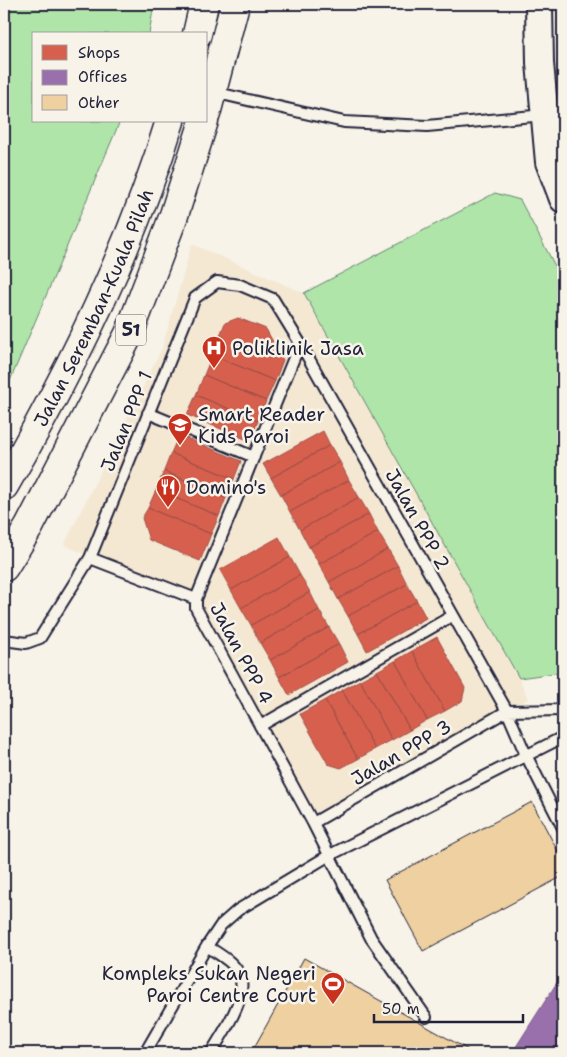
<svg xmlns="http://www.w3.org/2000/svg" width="567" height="1057" font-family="'Shantell Sans',sans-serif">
<rect width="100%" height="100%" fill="#f7f3e8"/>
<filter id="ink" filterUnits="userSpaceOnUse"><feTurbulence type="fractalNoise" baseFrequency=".02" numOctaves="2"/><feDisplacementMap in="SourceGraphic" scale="10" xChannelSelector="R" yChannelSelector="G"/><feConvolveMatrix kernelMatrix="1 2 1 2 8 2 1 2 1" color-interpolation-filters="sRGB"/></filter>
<g filter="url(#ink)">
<path fill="#f4e8d3" d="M192,244L304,293L519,678L528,699L312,823L199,603L64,545L162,348Z"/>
<path fill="#afe5a8" stroke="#688472" d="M4,4H154L149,34H34V121H120L4,395Z
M495,193L520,200L563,281V677L555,673L519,678L304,293Z"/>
<path fill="#d6604d" stroke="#a04d48" d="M238,318L266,329L283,360L275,381L212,355L225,323Z
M212,355L275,381L266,401L204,375Z
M204,375L266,401L258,421L196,395Z
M196,395L258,421L250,441L187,415Z
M323,431L330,445L271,478L263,464Z
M179,435L241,461L234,479L171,453Z
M330,445L340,462L281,495L271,478Z
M171,453L234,479L226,498L164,471Z
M340,462L349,480L290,512L281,495Z
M164,471L226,498L219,516L156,490Z
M349,480L359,497L300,530L290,512Z
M156,490L219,516L211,534L148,508Z
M359,497L369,514L309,547L300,530Z
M148,508L211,534L200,561L149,540L142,518Z
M369,514L378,532L319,564L309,547Z
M378,532L388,549L329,582L319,564Z
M279,537L290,557L231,590L220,570Z
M388,549L398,566L338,599L329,582Z
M290,557L300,575L241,608L231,590Z
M398,566L407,584L348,616L338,599Z
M300,575L310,592L251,625L241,608Z
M407,584L417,601L358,634L348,616Z
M310,592L319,610L260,643L251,625Z
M417,601L426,618L367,651L358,634Z
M319,610L329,627L270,660L260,643Z
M329,627L339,644L279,677L270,660Z
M437,637L465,688L462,701L445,711L412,651Z
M339,644L348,662L289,695L279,677Z
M412,651L445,711L427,720L395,661Z
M395,661L427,720L410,730L377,671Z
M377,671L410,730L392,740L360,680Z
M360,680L392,740L375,749L342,690Z
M342,690L375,749L358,759L325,700Z
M325,700L358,759L341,768L328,764L300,714Z"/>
<path fill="#9970ab" stroke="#755989" d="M563,973V1053H512Z"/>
<path fill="#eed0a1" stroke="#22223b" d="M532,802L563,861V876L423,951L385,880Z
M304,958L472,1052L471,1053H251Z"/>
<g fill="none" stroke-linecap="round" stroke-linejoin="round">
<defs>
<path id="lane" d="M213,92L344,122L427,126L544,115
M148,413L254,457
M90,558L196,599V608L313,823L371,938L426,1017
M196,599L300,343
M4,640L26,643L40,638L90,558L195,298L217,282L240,285L273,299L300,343L507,711L526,755L563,828
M260,726L452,616
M313,823L507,711L563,710
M207,946C218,954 233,961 239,974C250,996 222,1034 211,1053
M145,1053L207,946L221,925L238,910L328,856L563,737"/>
<path id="secondary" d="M539,4L540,63L549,162L563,199"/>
<g id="highway">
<path d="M197,34L204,4"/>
<path d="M206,114L235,4"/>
<path id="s1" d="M4,486C71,371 131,249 170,121"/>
<path d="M4,567L29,527L129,334L174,215L204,121"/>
</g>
</defs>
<use href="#lane" stroke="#22223b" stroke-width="14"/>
<use href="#secondary" stroke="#22223b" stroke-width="30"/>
<use href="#highway" stroke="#22223b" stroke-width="31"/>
<use href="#lane" stroke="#f7f3e8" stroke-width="10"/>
<use href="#secondary" stroke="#f7f3e8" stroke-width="26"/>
<use href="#highway" stroke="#f7f3e8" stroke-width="28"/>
</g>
</g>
<defs>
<symbol id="hospital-pin" viewBox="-11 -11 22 30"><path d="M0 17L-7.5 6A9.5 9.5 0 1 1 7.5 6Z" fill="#c8321e" stroke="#f7f3e8"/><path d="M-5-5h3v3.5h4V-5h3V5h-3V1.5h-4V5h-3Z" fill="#fff"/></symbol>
<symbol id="school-pin" viewBox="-11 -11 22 30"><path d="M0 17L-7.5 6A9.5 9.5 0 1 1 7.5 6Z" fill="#c8321e" stroke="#f7f3e8"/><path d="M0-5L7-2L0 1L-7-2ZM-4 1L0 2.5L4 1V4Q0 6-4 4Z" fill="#fff"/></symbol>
<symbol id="restaurant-pin" viewBox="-11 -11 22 30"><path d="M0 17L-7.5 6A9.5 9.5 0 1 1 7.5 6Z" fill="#c8321e" stroke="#f7f3e8"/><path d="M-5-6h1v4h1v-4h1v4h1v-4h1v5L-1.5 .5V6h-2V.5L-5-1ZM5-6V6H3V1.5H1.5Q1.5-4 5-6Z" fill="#fff"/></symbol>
<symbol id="stadium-pin" viewBox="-11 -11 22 30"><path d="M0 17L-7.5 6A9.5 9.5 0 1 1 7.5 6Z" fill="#c8321e" stroke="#f7f3e8"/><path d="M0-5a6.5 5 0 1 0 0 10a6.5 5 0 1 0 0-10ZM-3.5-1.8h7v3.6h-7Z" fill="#fff"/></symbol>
</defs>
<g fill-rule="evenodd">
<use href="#hospital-pin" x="200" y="334" width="28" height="38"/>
<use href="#school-pin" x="166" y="411" width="28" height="38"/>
<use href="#restaurant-pin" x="154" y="473" width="28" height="38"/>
<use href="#stadium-pin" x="319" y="970" width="28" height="38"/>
</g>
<g text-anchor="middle" stroke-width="5" stroke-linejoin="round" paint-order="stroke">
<rect fill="#f7f3e8" stroke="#62616f" stroke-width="1" x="116" y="314.5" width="30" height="31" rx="4"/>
<g font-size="18" font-weight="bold" fill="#22223b">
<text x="131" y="336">51</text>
</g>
<g font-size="19" fill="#22223b" stroke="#f7f3e8">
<text dy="7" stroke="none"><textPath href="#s1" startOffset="200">Jalan Seremban-Kuala Pilah</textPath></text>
<text transform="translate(126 421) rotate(-68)" y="7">Jalan PPP 1</text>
<text transform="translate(418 519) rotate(61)" y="7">Jalan PPP 2</text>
<text transform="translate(242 653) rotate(62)" y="7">Jalan PPP 4</text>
<text transform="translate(401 752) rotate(-30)" y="7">Jalan PPP 3</text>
</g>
<g font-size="19" fill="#22223b" stroke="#f7f3e8" text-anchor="start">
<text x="232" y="355">Poliklinik Jasa</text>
<text x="198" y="421">Smart Reader<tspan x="198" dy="22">Kids Paroi</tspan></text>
<text x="186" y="494">Domino's</text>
<text x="316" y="980" text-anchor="end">Kompleks Sukan Negeri<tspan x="316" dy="22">Paroi Centre Court</tspan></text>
</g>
</g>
<rect width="567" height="1057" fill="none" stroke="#f7f3e8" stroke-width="20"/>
<rect x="10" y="10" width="547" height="1037" fill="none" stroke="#22223b" stroke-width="2" filter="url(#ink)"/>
<rect x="32" y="32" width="175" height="90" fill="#f7f3e8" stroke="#a29fa3"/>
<rect x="42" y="45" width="25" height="15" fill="#d6604d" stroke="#a29fa3"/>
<text x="78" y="58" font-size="15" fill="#22223b">Shops</text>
<rect x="42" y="70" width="25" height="15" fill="#9970ab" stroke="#a29fa3"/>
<text x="78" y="82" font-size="15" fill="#22223b">Offices</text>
<rect x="42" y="95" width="25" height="15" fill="#eed0a1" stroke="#a29fa3"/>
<text x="78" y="108" font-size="15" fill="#22223b">Other</text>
<path d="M374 1014v8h149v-8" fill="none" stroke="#22223b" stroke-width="2.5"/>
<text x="382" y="1014" font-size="15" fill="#22223b" stroke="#f7f3e8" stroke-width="4" paint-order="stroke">50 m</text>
</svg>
